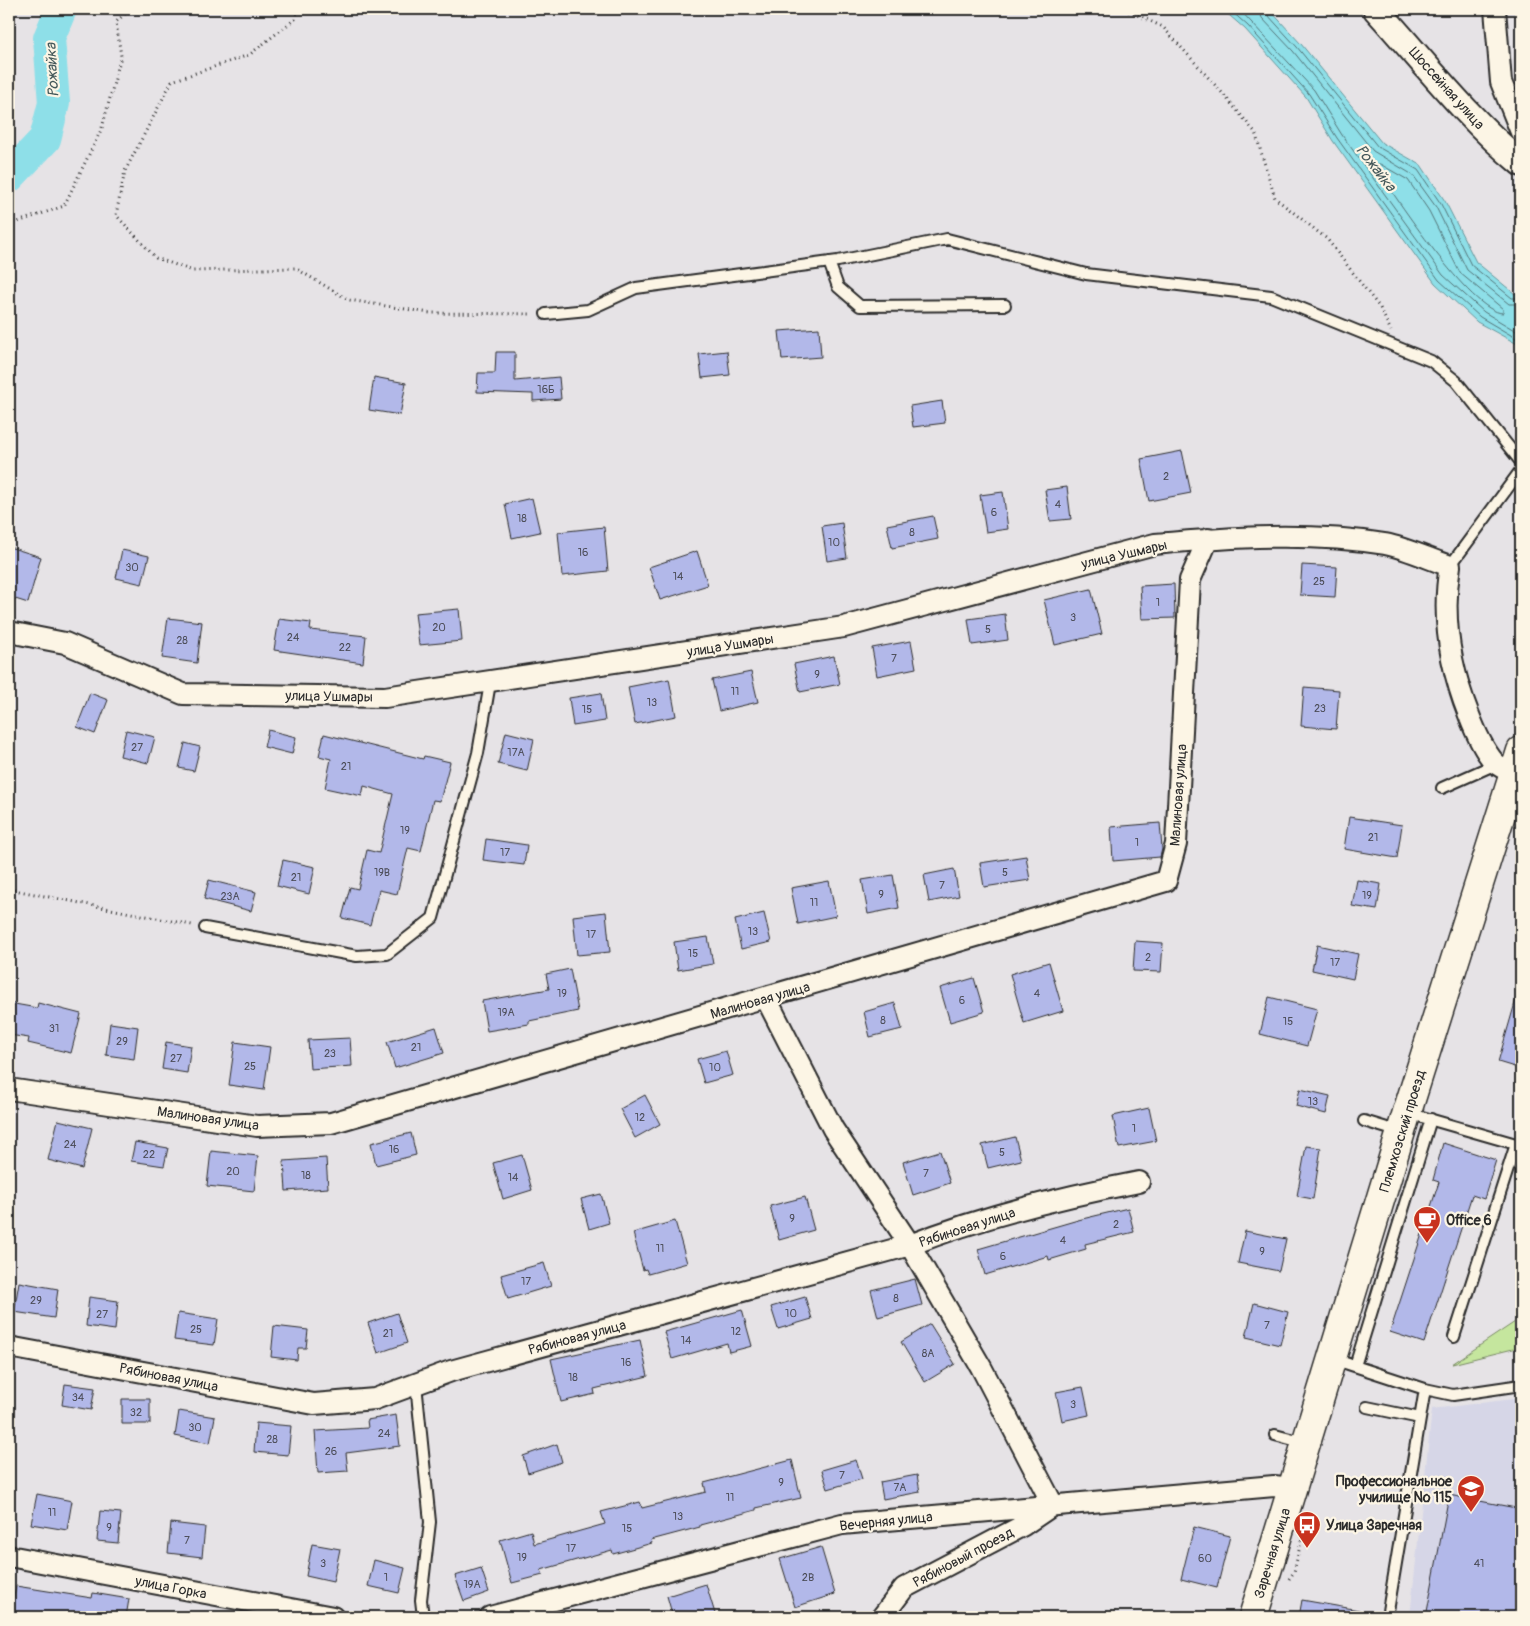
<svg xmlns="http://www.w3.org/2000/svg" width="1530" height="1626" font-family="Pangolin,sans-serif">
<rect width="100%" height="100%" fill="#e6e3e6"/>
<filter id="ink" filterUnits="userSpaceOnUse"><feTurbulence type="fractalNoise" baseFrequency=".02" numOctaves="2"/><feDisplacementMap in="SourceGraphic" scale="10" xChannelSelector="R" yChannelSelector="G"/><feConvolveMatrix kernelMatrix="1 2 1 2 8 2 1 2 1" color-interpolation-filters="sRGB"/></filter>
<g filter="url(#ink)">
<path fill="#d6d6e7" d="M1521,1398V1617H1410L1432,1409Z"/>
<path fill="#c5e69e" stroke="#788864" d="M1521,1318V1347L1452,1364Z"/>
<path fill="#8edfe8" stroke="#66979c" d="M1222,9H1269L1301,44L1382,143L1421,165L1445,201L1476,262L1515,294L1521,292V346L1477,322L1435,283L1333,141L1306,97L1245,29Z"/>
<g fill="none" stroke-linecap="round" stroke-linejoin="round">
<path stroke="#537377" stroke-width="1" d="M1229,9L1248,26L1309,94L1337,138L1439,280L1480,317L1521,341
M1239,9L1314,90L1342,135L1443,275L1484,312L1521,334
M1259,9L1262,18L1293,51L1373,151L1413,175L1436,207L1467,270L1509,304H1521
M1266,9L1267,14L1297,47L1378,147L1418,170L1441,204L1471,265L1512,298H1521
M1380,164L1408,180L1429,211L1460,273L1503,309V313C1471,313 1395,196 1376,168L1377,165Z"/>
<path stroke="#8edfe8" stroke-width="32" d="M9,177L45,139L54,103L49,38L61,9"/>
</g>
<path fill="#b2b8e9" stroke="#2b2b2b" d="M819,328L821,357L782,360L779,331Z
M727,351L730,375L702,378L699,354Z
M496,352H515V381L559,377L561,399L533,401V394L477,392L478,373H495Z
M374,377L406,383L400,415L369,410Z
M942,401L945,423L913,427L910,406Z
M1182,451L1191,493L1149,501L1141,459Z
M1067,487L1071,519L1050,521L1045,490Z
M1003,492L1008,529L986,532L980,495Z
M532,498L540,532L512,538L505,504Z
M933,516L938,539L892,548L887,525Z
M842,523L847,558L827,561L822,526Z
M604,527L608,571L562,576L558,532Z
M9,547L41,557L28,603L9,597Z
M122,550L149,556L142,584L116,578Z
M697,551L708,585L660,600L649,567Z
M1302,565L1337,567L1335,597L1300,595Z
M1174,584L1175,618L1142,619L1140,586Z
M1091,589L1102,634L1055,645L1044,600Z
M459,609L462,641L419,645L415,613Z
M1005,614L1008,640L972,645L968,619Z
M168,618L202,622L197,663L162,658Z
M279,619L311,623L310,630L366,636L363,663L274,650Z
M911,641L916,668L877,676L872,648Z
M834,656L840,684L800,692L794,664Z
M751,672L758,702L719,711L712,680Z
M669,679L676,716L635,724L628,687Z
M1304,687L1339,690L1336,729L1301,726Z
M90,693L108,700L95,734L77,727Z
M601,693L605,721L573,726L569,698Z
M126,730L155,737L148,763L120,756Z
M268,730L296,737L292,754L264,747Z
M506,732L534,739L527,771L498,764Z
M324,734L423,759L424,756L450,762L440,801L433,800L421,851L408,848L397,894L379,890L370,925L342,918L350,887L358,889L367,850L379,853L393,794L364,786L362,796L325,788L331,759L319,756Z
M185,743L200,747L194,771L179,768Z
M1349,817L1402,825L1397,858L1344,849Z
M1160,823L1162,849L1160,857L1113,861L1111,827Z
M486,839L527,845L524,865L483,860Z
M1026,856L1030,880L984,887L980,863Z
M283,860L315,867L309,894L277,886Z
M954,869L959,896L929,902L924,875Z
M893,875L899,908L868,914L862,880Z
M209,880L256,892L251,911L204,899Z
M1357,880L1381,884L1377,910L1352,906Z
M829,881L836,916L798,924L791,888Z
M606,912L610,952L577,955L573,916Z
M764,913L771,942L741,949L735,920Z
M708,937L713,964L678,970L674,942Z
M1135,941L1163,943L1161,972L1133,971Z
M1317,945L1358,954L1353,979L1312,970Z
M1049,962L1063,1011L1024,1023L1010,974Z
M570,969L578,1011L529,1021V1024L487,1031L482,1001L549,989L546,974Z
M974,978L984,1012L950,1022L940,988Z
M1517,996H1521V1069L1498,1062Z
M1269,997L1317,1009L1307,1046L1260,1034Z
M9,1003L37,1008L38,1003L81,1014L71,1053L28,1043L29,1038L9,1035Z
M895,1003L902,1029L870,1037L864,1012Z
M110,1023L138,1027L134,1059L106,1055Z
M436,1027L444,1053L395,1068L387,1042Z
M350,1038L352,1066L310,1069L308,1040Z
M166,1042L191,1046L187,1073L162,1069Z
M235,1042L270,1047L264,1090L229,1085Z
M726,1051L733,1075L704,1083L697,1059Z
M1300,1089L1330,1096L1326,1114L1296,1106Z
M645,1095L660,1124L635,1138L620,1109Z
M1149,1108L1156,1141L1119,1148L1113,1116Z
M58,1120L92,1128L82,1169L48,1160Z
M411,1133L416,1155L376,1165L371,1143Z
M1015,1137L1021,1160L988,1168L982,1145Z
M135,1142L168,1148L164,1166L131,1161Z
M1443,1143L1496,1160L1484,1199L1472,1195L1424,1343L1390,1332L1439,1182L1433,1180Z
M1306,1146L1321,1148L1313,1199L1297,1196Z
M211,1151L258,1156L254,1191L207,1186Z
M940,1151L950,1183L913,1195L903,1162Z
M522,1155L532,1190L503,1199L493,1163Z
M326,1158L328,1188L286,1191L284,1161Z
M601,1194L609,1223L589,1229L581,1199Z
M805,1197L814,1230L779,1240L770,1206Z
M1128,1208L1134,1232L1085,1244L1086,1249L1049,1260L1048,1256L985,1275L978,1249L1078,1220Z
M675,1221L687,1263L648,1274L646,1269L643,1270L633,1233Z
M1245,1231L1286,1239L1279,1271L1238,1263Z
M544,1263L551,1286L508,1299L501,1275Z
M915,1279L922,1305L878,1317L871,1290Z
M19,1282L58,1289L54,1318L14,1312Z
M89,1297L118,1301L115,1330L86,1326Z
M805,1297L812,1319L778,1329L771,1307Z
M1254,1303L1288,1312L1280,1345L1246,1337Z
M742,1310L752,1346L729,1352L727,1343L672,1359L664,1332Z
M178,1313L218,1319L214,1345L174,1340Z
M397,1313L407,1343L378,1353L368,1323Z
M930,1324L955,1364L925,1382L901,1342Z
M274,1326L308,1330L306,1348H298L297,1360L271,1357Z
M640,1340L648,1376L594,1389L595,1394L561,1402L551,1359Z
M65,1384L95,1388L91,1410L62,1405Z
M1083,1387L1089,1415L1062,1421L1056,1392Z
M122,1399H150V1424H122Z
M179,1411L215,1417L210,1443L175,1436Z
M396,1415L400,1446L346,1453L348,1471L318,1473L315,1431L368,1428L367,1420Z
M256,1423L291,1426L288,1455L254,1452Z
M557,1444L562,1462L528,1473L523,1456Z
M792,1460L801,1498L756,1508V1510L700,1525V1527L651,1540L652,1543L613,1554L612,1550L541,1570L543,1575L512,1583L500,1540L531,1531L534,1544L605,1524L601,1512L640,1502L642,1508L706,1492L704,1483Z
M856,1460L862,1479L828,1489L822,1470Z
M917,1475L920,1492L883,1499L880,1482Z
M37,1494L72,1501L67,1530L31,1524Z
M1449,1495L1521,1509V1617H1426Z
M100,1511L121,1513L118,1543L97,1541Z
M171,1523L205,1527L202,1557L168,1553Z
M1194,1527L1230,1536L1217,1588L1181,1579Z
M312,1544L340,1549L333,1582L306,1576Z
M821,1547L835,1594L795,1607L780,1559Z
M374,1560L405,1568L399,1593L368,1586Z
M481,1568L489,1592L464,1601L455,1576Z
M706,1584L716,1617H673L667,1596Z
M16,1586L92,1598L93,1593L129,1599L126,1617H37L11,1613Z
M1302,1600L1359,1610L1358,1617H1299Z"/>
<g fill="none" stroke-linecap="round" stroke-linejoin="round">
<defs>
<path id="service" d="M829,262L838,287L860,306L1005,305
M546,314L588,310L636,288L838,261L947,239L1086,274L1271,296L1431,361L1456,381L1521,462
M1450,566L1521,470
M1442,788L1496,764
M205,928L357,956L387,954L433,918L478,753L490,683
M1408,1113L1516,1144L1454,1337
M1364,1121L1400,1132
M1333,1359L1425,1389L1387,1617
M1355,1366L1431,1119
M416,1384L430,1522L421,1600L423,1617
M1425,1389L1453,1395L1521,1385
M1367,1407L1420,1418
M1275,1435L1305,1443"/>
<path id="minor" d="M1495,9L1501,82L1521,132
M9,632L65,643L183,694L385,697L844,627L1155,544C1230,537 1310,532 1385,544C1406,548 1429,559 1450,566C1441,618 1450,667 1469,715C1475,731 1483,749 1494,762C1499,767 1508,770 1514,774
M766,998L833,1129L910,1245L981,1367L1053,1505L1022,1526L904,1588L882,1617
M9,1089L257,1126L331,1123L1166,881L1176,844L1190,580L1208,539
M9,1347L314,1404L375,1399L451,1371L910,1245C983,1216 1061,1197 1139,1182
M9,1556L333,1617
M490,1617L842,1524L1274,1486L1292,1488"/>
<path id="tertiary" d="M1376,9C1423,61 1467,118 1521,163"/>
<path id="secondary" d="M1253,1617L1407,1112L1521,751"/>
</defs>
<use href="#service" stroke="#2b2b2b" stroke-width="14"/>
<use href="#minor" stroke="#2b2b2b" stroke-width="24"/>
<use href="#tertiary" stroke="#2b2b2b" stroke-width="29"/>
<use href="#secondary" stroke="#2b2b2b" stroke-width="31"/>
<path stroke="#2b2b2b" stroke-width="3" stroke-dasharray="1 4" stroke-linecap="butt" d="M298,9L295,19L249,55L172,81L125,171L116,215L156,258L193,271L295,268L349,300L430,313L533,314
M1124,9L1163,27L1224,95L1255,132L1275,198L1327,239L1380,308L1391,331
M9,225L64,206L102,128L121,56L116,22L130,9
M9,889L192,925
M1289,1579L1294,1572L1303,1533"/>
<use href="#service" stroke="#fcf5e5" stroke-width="10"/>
<use href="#minor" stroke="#fcf5e5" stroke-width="20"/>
<use href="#tertiary" stroke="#fcf5e5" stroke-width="25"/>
<use href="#secondary" stroke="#fcf5e5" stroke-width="28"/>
</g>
</g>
<defs>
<symbol id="cafe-pin" viewBox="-11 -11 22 30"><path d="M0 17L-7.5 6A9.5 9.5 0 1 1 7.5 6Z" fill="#c8321e" stroke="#fcf5e5"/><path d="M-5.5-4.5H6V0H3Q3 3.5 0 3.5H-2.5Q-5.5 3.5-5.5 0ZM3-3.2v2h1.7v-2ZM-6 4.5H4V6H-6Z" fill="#fff"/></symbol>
<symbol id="university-pin" viewBox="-11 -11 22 30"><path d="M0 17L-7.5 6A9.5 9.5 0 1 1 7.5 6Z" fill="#c8321e" stroke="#fcf5e5"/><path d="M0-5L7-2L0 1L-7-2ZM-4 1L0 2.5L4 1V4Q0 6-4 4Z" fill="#fff"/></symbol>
<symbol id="bus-pin" viewBox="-11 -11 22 30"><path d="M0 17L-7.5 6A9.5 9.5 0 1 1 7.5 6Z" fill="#c8321e" stroke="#fcf5e5"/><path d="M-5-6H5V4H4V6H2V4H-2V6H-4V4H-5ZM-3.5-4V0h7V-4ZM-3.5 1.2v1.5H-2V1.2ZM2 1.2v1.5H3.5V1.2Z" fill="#fff"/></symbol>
</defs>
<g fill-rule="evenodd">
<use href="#cafe-pin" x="1411" y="1204" width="32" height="43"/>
<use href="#university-pin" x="1455" y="1473" width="32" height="43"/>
<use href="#bus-pin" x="1291" y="1509" width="32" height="43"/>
</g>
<g text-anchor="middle" stroke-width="4.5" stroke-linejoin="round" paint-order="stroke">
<g font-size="11" fill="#4d4e5a">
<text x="546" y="393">16Б</text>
<text x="1166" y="480">2</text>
<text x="1058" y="508">4</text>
<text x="994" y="516">6</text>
<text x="522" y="522">18</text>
<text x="912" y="536">8</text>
<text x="834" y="546">10</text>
<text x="583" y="556">16</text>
<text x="132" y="571">30</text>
<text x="678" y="580">14</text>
<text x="1319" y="585">25</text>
<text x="1158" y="606">1</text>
<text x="1073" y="621">3</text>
<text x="439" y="631">20</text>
<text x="988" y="633">5</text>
<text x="293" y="641">24</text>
<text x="182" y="644">28</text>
<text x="345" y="651">22</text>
<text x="894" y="662">7</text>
<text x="817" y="678">9</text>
<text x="735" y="695">11</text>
<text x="652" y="706">13</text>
<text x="1320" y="712">23</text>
<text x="587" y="713">15</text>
<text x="137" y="751">27</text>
<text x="516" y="756">17А</text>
<text x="346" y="770">21</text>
<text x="405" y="834">19</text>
<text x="1373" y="841">21</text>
<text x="1137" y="846">1</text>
<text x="505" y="856">17</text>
<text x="382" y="876">19В</text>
<text x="1005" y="876">5</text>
<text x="296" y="881">21</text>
<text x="942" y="889">7</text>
<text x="881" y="898">9</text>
<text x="1367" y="899">19</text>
<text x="230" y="900">23А</text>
<text x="814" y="906">11</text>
<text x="753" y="935">13</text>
<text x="591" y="938">17</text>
<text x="693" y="957">15</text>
<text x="1148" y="961">2</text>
<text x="1335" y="966">17</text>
<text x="562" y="997">19</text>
<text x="1037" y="997">4</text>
<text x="962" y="1004">6</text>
<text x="506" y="1016">19А</text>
<text x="883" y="1024">8</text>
<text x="1288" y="1025">15</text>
<text x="54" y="1032">31</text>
<text x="122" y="1045">29</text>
<text x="416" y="1051">21</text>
<text x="330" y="1057">23</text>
<text x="176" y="1062">27</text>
<text x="250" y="1070">25</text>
<text x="715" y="1071">10</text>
<text x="1313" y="1105">13</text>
<text x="640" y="1121">12</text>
<text x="1134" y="1132">1</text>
<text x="70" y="1148">24</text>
<text x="394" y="1153">16</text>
<text x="1002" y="1156">5</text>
<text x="149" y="1158">22</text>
<text x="233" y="1175">20</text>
<text x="926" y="1177">7</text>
<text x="306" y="1179">18</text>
<text x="513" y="1181">14</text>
<text x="792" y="1222">9</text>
<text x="1116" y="1228">2</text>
<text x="1063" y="1244">4</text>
<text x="660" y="1252">11</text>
<text x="1262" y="1255">9</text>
<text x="1003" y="1260">6</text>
<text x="526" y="1285">17</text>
<text x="896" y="1302">8</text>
<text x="36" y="1304">29</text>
<text x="791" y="1317">10</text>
<text x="102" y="1318">27</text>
<text x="1267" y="1329">7</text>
<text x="196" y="1333">25</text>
<text x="736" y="1335">12</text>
<text x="388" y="1337">21</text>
<text x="686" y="1344">14</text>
<text x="928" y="1357">8А</text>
<text x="626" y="1366">16</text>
<text x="573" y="1381">18</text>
<text x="78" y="1401">34</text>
<text x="1073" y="1408">3</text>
<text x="136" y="1416">32</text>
<text x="195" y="1431">30</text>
<text x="384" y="1437">24</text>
<text x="272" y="1443">28</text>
<text x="331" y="1455">26</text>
<text x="842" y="1479">7</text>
<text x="781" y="1486">9</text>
<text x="900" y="1491">7А</text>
<text x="730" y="1501">11</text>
<text x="52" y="1516">11</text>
<text x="678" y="1520">13</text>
<text x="109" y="1531">9</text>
<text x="627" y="1532">15</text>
<text x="187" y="1544">7</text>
<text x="571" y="1552">17</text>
<text x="522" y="1561">19</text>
<text x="1205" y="1562">60</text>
<text x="323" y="1567">3</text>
<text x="1479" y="1567">41</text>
<text x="386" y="1581">1</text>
<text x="808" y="1581">2В</text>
<text x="472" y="1588">19А</text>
</g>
<g font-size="14" fill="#2b2b2b" stroke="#fcf5e5">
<text transform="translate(1447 88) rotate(48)" y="5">Шоссейная улица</text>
<text transform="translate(1124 554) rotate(-13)" y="5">улица Ушмары</text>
<text transform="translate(730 645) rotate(-9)" y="5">улица Ушмары</text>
<text transform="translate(329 696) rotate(1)" y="5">улица Ушмары</text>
<text transform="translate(1178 795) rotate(-86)" y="5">Малиновая улица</text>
<text transform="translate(760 1000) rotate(-16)" y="5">Малиновая улица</text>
<text transform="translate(208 1118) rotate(8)" y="5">Малиновая улица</text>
<text transform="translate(1402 1131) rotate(-73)" y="5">Племхозский проезд</text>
<text transform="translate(967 1227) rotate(-18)" y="5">Рябиновая улица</text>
<text transform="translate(577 1337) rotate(-15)" y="5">Рябиновая улица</text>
<text transform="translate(169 1377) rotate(11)" y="5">Рябиновая улица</text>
<text transform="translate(886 1521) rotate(-6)" y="5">Вечерняя улица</text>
<text transform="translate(1272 1553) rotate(-73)" y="5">Заречная улица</text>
<text transform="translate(963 1557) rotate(-28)" y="5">Рябиновый проезд</text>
<text transform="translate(171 1587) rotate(11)" y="5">улица Горка</text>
</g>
<g font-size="14" font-weight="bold" fill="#2b2b2b" stroke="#fcf5e5" text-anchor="start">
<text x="1446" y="1225">Office 6</text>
<text x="1452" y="1486" text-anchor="end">Профессиональное<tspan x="1452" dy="16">училище № 115</tspan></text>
<text x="1326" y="1530">Улица Заречная</text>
</g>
<g font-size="15" font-style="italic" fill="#44585a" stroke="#fcf5e5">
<text transform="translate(52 70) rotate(-93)" y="5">Рожайка</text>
<text transform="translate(1376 168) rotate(52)" y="5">Рожайка</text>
</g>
</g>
<rect width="1530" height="1626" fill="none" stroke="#fcf5e5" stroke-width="30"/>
<rect x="15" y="15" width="1500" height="1596" fill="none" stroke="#2b2b2b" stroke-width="2" filter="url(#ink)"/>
</svg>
